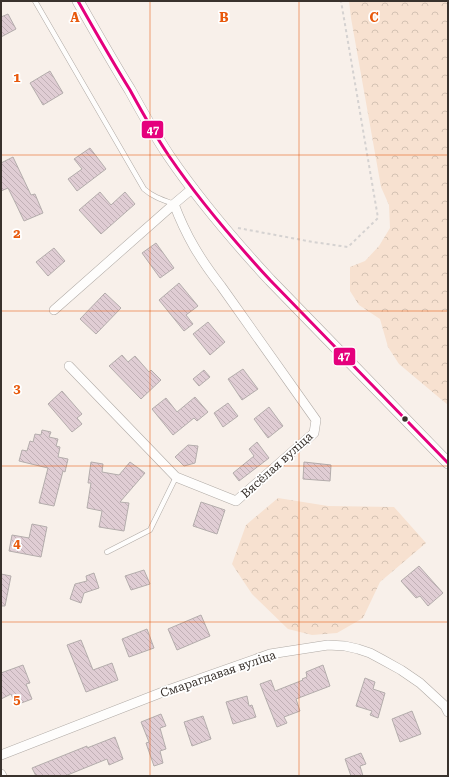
<svg xmlns="http://www.w3.org/2000/svg" width="449" height="777" font-family="'Roboto Serif',serif">
<defs>
<pattern id="forest-crowns" width="20" height="18" patternUnits="userSpaceOnUse"><rect width="20" height="18" fill="#f7e1d0"/><path d="M2 6a3 3 0 1 1 6 0M12 15a3 3 0 1 1 6 0" fill="none" stroke="#d4c2b3"/></pattern>
<pattern id="building-back-hatch" width="6" height="6" patternUnits="userSpaceOnUse"><rect width="6" height="6" fill="#e0cdd4"/><path d="M-1 5l2 2M0 0l6 6M5-1l2 2" fill="none" stroke="#c1b0b6"/></pattern>
</defs>
<rect width="100%" height="100%" fill="#f8f0ea"/>
<path fill="url(#forest-crowns)" d="M349,1H448V405L399,364L388,347L380,319L359,305L350,291V267L365,261L379,246L390,228L389,205L381,187L351,18Z
M278,498L328,506L394,507L426,543L380,582L363,618L337,633L312,635L288,629L252,594L232,564L246,525Z"/>
<path fill="url(#building-back-hatch)" stroke="#b4adac" d="M8,14L16,29L1,37V17Z
M50,71L63,93L43,105L30,83Z
M90,148L106,169L77,191L68,179L82,169L74,159Z
M13,157L31,195L35,194L43,213L24,221L14,200L8,188L1,191V163Z
M100,192L111,205L125,192L135,204L101,234L79,210Z
M156,243L174,268L160,278L142,253Z
M54,248L65,261L48,276L36,262Z
M179,283L198,306L186,315L193,324L184,331L159,300Z
M105,293L121,308L96,334L80,319Z
M208,322L225,342L210,355L193,334Z
M122,355L128,362L135,356L149,372L151,370L161,380L141,399L109,366Z
M243,369L258,389L242,400L228,379Z
M204,370L210,377L199,386L193,379Z
M62,391L82,414L77,418L82,424L72,432L48,404Z
M195,397L208,412L197,421L194,418L173,435L152,409L166,398L177,412Z
M228,403L238,416L223,427L214,413Z
M269,407L283,426L268,438L254,419Z
M42,430L51,432L49,437L58,439L56,446L60,447L58,457L68,459L65,472L63,471L54,506L39,503L48,468L19,461L22,450L27,451L30,441L33,442L35,434L41,435Z
M257,442L269,458L239,481L233,473L254,456L249,449Z
M188,445L198,446L195,463L184,466L175,457Z
M91,462L103,464L102,472L119,475L130,462L145,473L120,502L129,503L124,531L99,527L102,511L87,508L91,483H88Z
M304,462L331,465L330,481L303,479Z
M201,502L225,510L217,534L193,526Z
M32,524L47,527L41,557L9,551L12,535L29,538Z
M419,566L443,593L428,606L420,596L416,598L401,581Z
M144,570L150,584L131,590L125,576Z
M94,573L99,588L84,593L81,603L70,599L75,584L87,581L86,576Z
M1,574L11,576L5,606H1Z
M201,615L210,636L177,650L168,629Z
M147,629L154,648L129,657L122,639Z
M81,640L93,670L112,663L118,680L86,692L67,645Z
M23,665L30,683L26,684L32,699L16,705L11,694L1,699V673Z
M323,665L330,686L296,699L300,711L284,717L287,723L277,727L260,684L271,680L275,691L303,680L302,679L307,677L306,672Z
M365,678L375,682L373,689L385,693L378,718L370,715L372,711L356,706Z
M247,696L249,706L252,705L256,717L233,724L226,702Z
M412,711L421,734L400,742L392,719Z
M161,714L166,726L160,728L166,749L160,751L163,763L154,766L146,743L149,742L141,722Z
M203,716L211,739L192,746L184,722Z
M115,737L123,759L109,765L107,759L65,776H36L32,768L87,746V748Z
M361,753L366,764L360,766L363,776H351L345,759Z"/>
<g fill="none" stroke-linecap="round" stroke-linejoin="round">
<defs>
<path id="service" d="M35,1L144,189C153,197 163,200 174,204
M107,552L150,530L176,477"/>
<path id="minor" d="M54,310L174,204L193,188
M69,366L176,477L236,501L314,433L316,420L221,286C200,259 186,236 174,204
M1,755L168,690L270,654L328,645L345,646L358,649L370,653L383,660L401,670L420,683L445,706L448,712
M1,774L2,776"/>
<path id="tertiary" d="M78,1C95,31 112,61 130,90C142,112 155,135 169,156C199,200 234,241 270,280L448,463"/>
</defs>
<use href="#service" stroke="#b0aaa5" stroke-width="5.5"/>
<use href="#minor" stroke="#b0aaa5" stroke-width="10"/>
<use href="#tertiary" stroke="#b0aaa5" stroke-width="12"/>
<path stroke="#d5d2d1" stroke-width="2" stroke-dasharray="3 3" stroke-linecap="butt" d="M238,228L313,242L348,247L378,218L341,1"/>
<use href="#service" stroke="#fefdfc" stroke-width="4.5"/>
<use href="#minor" stroke="#fefdfc" stroke-width="9"/>
<use href="#tertiary" stroke="#fefdfc" stroke-width="11"/>
<defs>
<path id="bus-1" d="M78,1C95,31 112,61 130,90C142,112 155,135 169,156C199,200 234,241 270,280L448,463"/>
</defs>
<use href="#bus-1" stroke="#fff" stroke-width="6"/>
<use href="#bus-1" stroke="#e5007d" stroke-width="3"/>
</g>
<path fill="none" stroke="#e8590c" stroke-width="1" stroke-opacity="0.55" d="M150,1V776M299,1V776M1,155H448M1,311H448M1,466H448M1,622H448"/>
<circle fill="#39322d" stroke="#fff" stroke-width="1.5" cx="405" cy="419" r="3.5"/>
<g text-anchor="middle" stroke-width="3.5" stroke-linejoin="round" paint-order="stroke">
<g font-size="12" fill="#39322d" stroke="#fff">
<text transform="translate(277 465) rotate(-42)" y="4">Вясёлая вуліца</text>
<text transform="translate(218 674) rotate(-19)" y="4">Смарагдавая вуліца</text>
</g>
</g>
<g font-size="13" text-anchor="middle" font-weight="bold" fill="#e8590c" stroke="#fff" stroke-width="3.5" stroke-linejoin="round" paint-order="stroke">
<text x="75" y="22">A</text>
<text x="224" y="22">B</text>
<text x="374" y="22">C</text>
<text x="17" y="82">1</text>
<text x="17" y="238">2</text>
<text x="17" y="393">3</text>
<text x="17" y="548">4</text>
<text x="17" y="704">5</text>
</g>
<g stroke="#fff" stroke-width="1.5">
<rect x="141" y="120" width="23" height="19" rx="4" fill="#e5007d"/>
<rect x="333" y="347" width="23" height="19" rx="4" fill="#e5007d"/>
</g>
<g font-size="11" text-anchor="middle" font-weight="bold" fill="#fff">
<text x="153" y="134">47</text>
<text x="344" y="360">47</text>
</g>
<rect width="449" height="777" fill="none" stroke="#39322d" stroke-width="4"/>
</svg>
